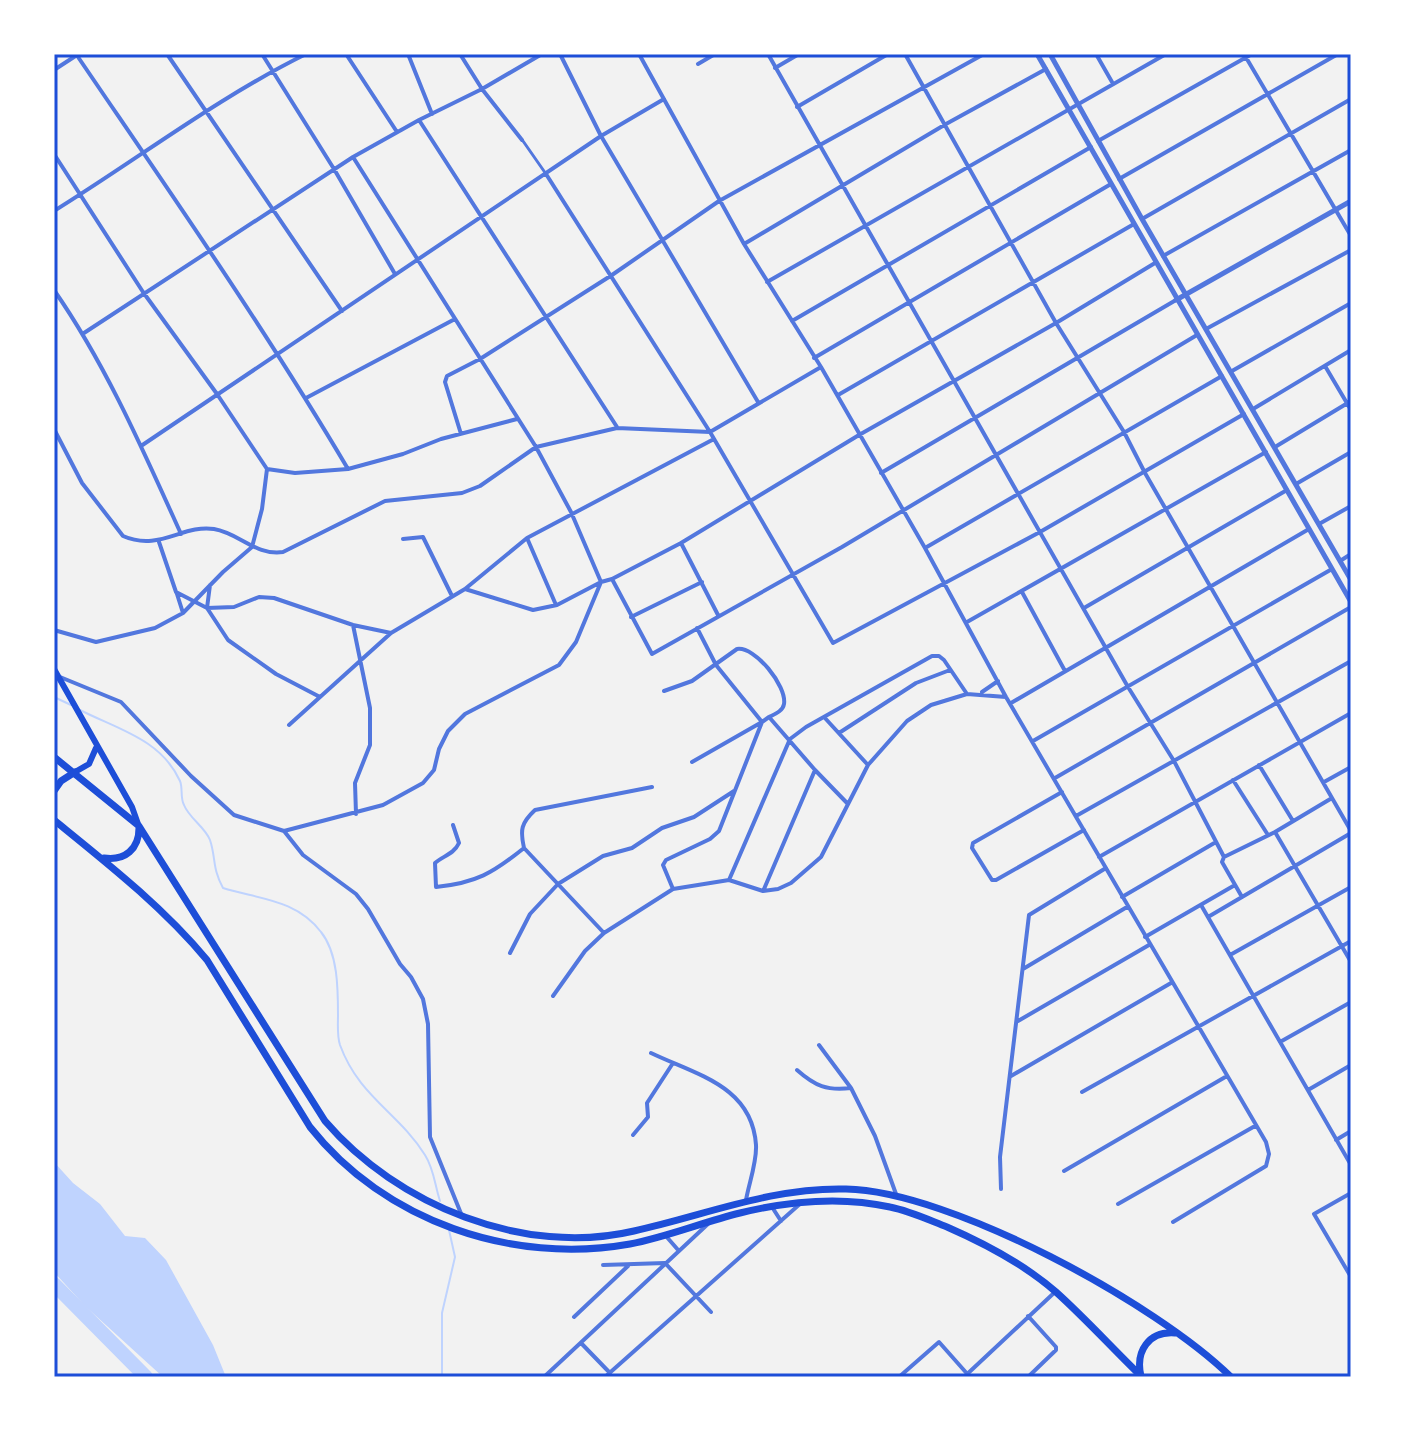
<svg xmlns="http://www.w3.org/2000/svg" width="1405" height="1431" font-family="Roboto,sans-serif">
<rect width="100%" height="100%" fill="#f2f2f2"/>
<path fill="#bfd3fe" d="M54,1162L73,1183L100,1204L125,1236L145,1238L166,1260L213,1345L226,1377H163L85,1306L54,1272Z"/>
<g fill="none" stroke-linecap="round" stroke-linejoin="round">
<path stroke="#bfd3fe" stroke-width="2" d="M54,697L71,705
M80,710C117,729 161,739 180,781C183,788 180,798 184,805C189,818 205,827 210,840C216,858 212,868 223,888C258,899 296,899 321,932C338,953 338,989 338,1015C338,1025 337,1036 340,1045C359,1097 398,1112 425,1155C434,1169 435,1186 440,1201
M442,1377V1313L455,1257L449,1230"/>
<path stroke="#bfd3fe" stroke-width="14" d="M54,1284L146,1377"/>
<path stroke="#5277de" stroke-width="3" d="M523,141L546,174"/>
<path stroke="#5277de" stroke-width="4" d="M76,54C169,191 264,327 348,469
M167,54L342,311
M262,54L334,169L395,274
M346,54L397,132
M408,54L432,114
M460,54L482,89L522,140
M560,54L601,136L758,402
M639,54L744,244L821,367L925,548L1006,697L1266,1142L1269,1154L1266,1166L1173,1222
M768,54L1128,687L1174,761L1224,857L1222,862L1242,897
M905,54L1056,323L1124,432L1145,473L1351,831
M1096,54L1112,82
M1244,54L1351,236
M698,64L715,54
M775,68L799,54
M54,70L77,55
M797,107L888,54
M419,120L617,427
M1098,141L1252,54
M54,154L143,292L217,394L267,469L262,509L252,547L223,572L183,613L155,628L96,642L54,630
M546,174L710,432L833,643L1040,532L1244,414
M1119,179L1338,54
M54,211C138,159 217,98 306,54
M1142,219L1351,99
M744,244L946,124L1046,69
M1163,256L1351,150
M767,282L1166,54
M54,290C106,365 143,450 181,534
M792,321L1091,147
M1206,329L1351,250
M84,333L353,157L419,120L482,89L542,54
M814,358L1111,184
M1325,366L1351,410
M1232,371L1351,303
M838,395L1134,224
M306,398L455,319
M1253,409L1351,350
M54,429L82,483L123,536C159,552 183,524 214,529C239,533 256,556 283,552L385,501L462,493L480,486L536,447L617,428L710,432L821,367
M461,434L445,382L447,376L480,359L612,275L719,201L984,54
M141,446L601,136L664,99
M1275,447L1351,401
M267,469L295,473L348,469L403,454L441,439L517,419
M881,473L1176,300
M1296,484L1351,452
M1319,524L1351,506
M527,538L556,605
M403,539L423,537L452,596
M159,542L176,592L207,608L228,640L276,674L320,697
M681,543L718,615
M925,548L1222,376
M1340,561L1351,554
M612,579L652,654L842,547L1197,335
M210,585L207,608L234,607L259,597L274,598L353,625L391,633L465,589L533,610L557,605L601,582L612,579L681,543L859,435L1056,323L1155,263
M465,589L527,538L714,439
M1022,592L1065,671
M177,594L183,613
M1084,608L1287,490
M631,617L702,582
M967,622L1266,452
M353,625L370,708V745L355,783L356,814
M697,628L716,665L762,722L769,717L815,770L847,803
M60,677L121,702L191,776L234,815L284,831L383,805L423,783L434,770L439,749L448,731L465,714L559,665L576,642L601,582L571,512L536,447L353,157
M664,691L692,681L737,649C755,646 787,686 784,704C783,711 775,714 769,717
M982,692L998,681
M1011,703L1309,529
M824,717L868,765
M289,725L391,633
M839,733L916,683L950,670
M1033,741L1332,569
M1259,765L1293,821
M1055,778L1351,607
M1233,780L1268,835
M1324,782L1351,767
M1062,792L973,843L972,848L992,880H996L1084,830
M1076,816L1351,661
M453,825L459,843C454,854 443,856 435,863L436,887C476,883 493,873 524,848
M284,831L303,855L356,894L368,909L400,964L411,977L423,999L428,1024L430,1137L462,1216
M1275,832L1351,962
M1099,857L1351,713
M1224,857L1275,832L1332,798
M729,880L790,739L806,727L932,656H939L944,660L967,694
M673,889L663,865L666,860L710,839L719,831L762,722L692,762
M764,889L815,770
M1122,897L1216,842
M1201,905L1351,1165
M1208,917L1351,833
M604,933L524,848C520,830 521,823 535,810L652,787
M1145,937L1235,885
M510,953L530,914L558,884L603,856L632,848L662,828L694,817L734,791
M1230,955L1351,887
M1023,969L1127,907
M553,996L585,951L604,933L673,889L729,880L763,891L778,889L791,883L821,857L868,765L907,721L931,705L967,694L1006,697
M1018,1021L1149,945
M1280,1042L1351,1002
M819,1045L851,1088L875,1136L896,1194
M651,1053C697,1075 752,1086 756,1145C757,1162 749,1183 746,1200
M797,1070C815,1086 827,1091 851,1088
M1011,1076L1171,983
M1308,1090L1351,1065
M1082,1092L1351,941
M633,1135L648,1117L647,1103L673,1063
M1336,1140L1351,1131
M1064,1171L1227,1076
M1001,1189L1000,1157L1029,915L1106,868
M1351,1193L1314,1214L1351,1277
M1118,1204L1255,1126
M772,1207L781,1221
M665,1235L679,1251
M603,1265L665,1263L711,1312
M574,1317L628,1266
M581,1343L610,1373
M544,1377L709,1223
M605,1377L801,1203
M899,1377L939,1342L970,1377
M964,1377L1055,1292
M1028,1377L1056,1350V1347L1028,1316"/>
<path stroke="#5277de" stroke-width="5" d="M1037,54L1351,602
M1050,54L1142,219L1351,580
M1176,300L1351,201"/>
<path stroke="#1d4ed8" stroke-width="6" d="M54,669L132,807L138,824
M75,772L89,764L96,748"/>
<path stroke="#1d4ed8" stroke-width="7" d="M54,757L139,826L325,1121C397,1205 524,1257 634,1231C706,1215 772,1187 846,1189C951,1191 1157,1304 1231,1377
M54,791L61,781L75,772
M54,820C107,863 163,907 207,960L310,1127C384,1221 512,1265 630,1244C667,1237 703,1222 740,1213C789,1201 841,1196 890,1207C910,1211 929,1220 947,1227C986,1244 1024,1264 1056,1292C1086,1319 1113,1349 1142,1377
M104,858C125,861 139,849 139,828
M1141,1376C1135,1351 1149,1331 1175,1333"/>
</g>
<rect width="1405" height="1431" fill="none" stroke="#ffffff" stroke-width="112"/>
<rect x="56" y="56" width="1293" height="1319" fill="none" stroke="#1d4ed8" stroke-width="3"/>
</svg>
